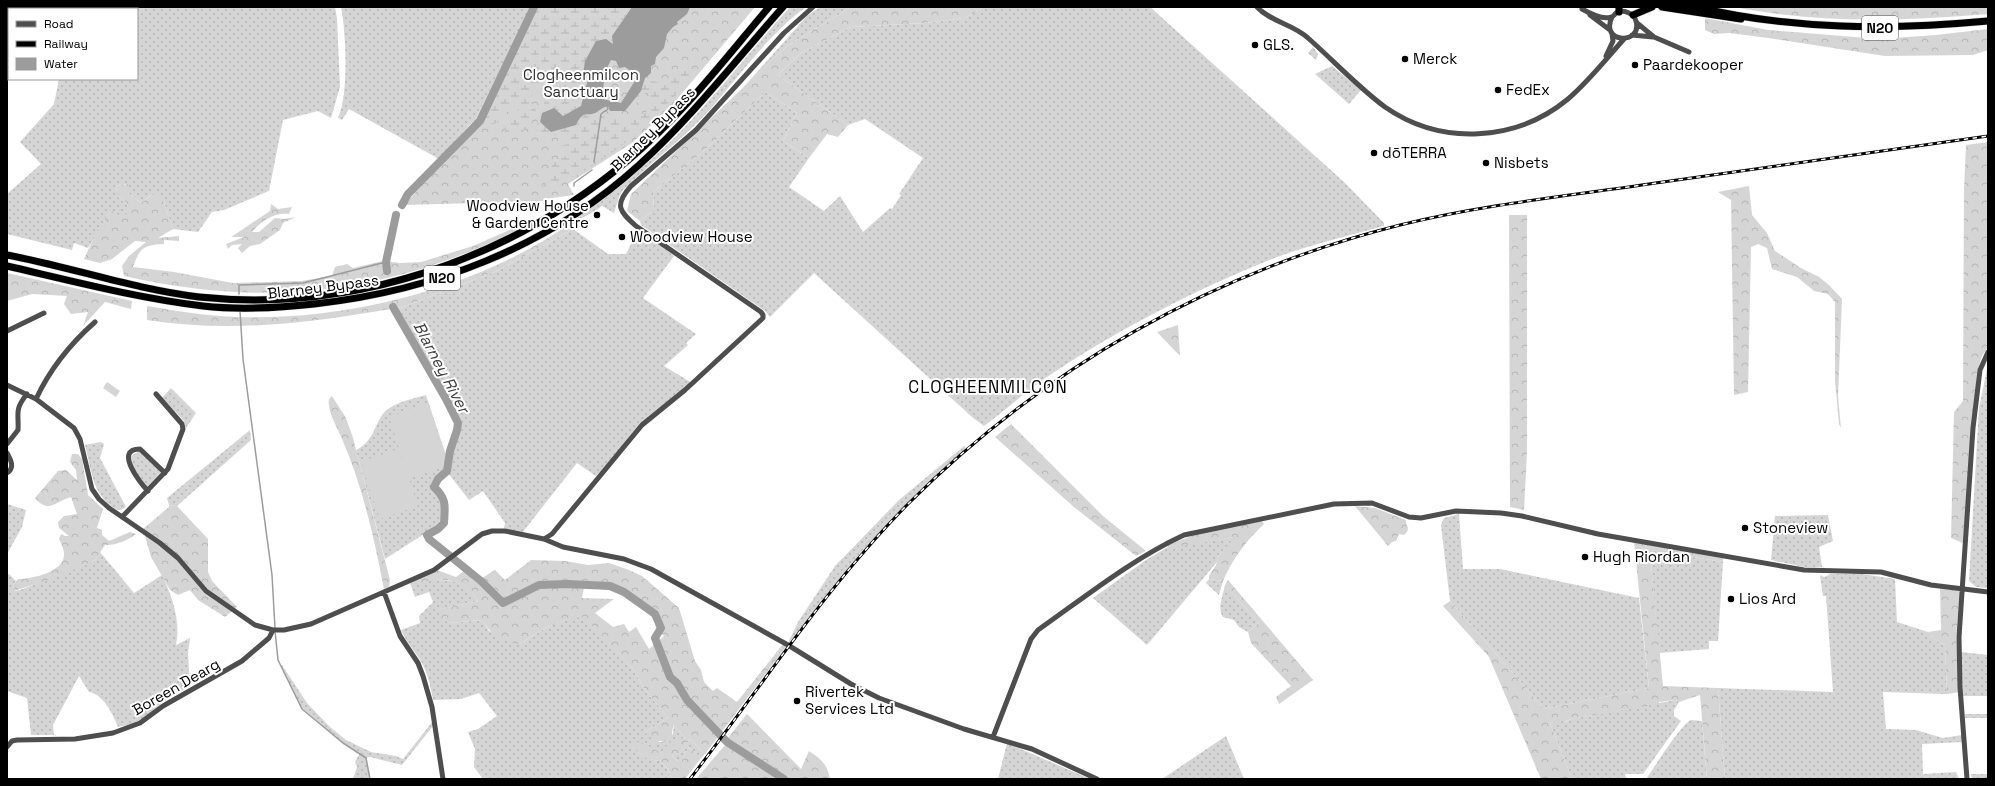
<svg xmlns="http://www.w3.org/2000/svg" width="1995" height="786" font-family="'Space Grotesk',sans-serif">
<defs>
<pattern id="grass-dots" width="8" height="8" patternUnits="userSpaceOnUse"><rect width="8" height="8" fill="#d5d5d5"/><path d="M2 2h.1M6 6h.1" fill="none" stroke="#b5b5b5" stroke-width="1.8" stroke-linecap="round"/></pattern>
<pattern id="forest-crowns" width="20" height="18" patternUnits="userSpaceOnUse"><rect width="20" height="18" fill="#d5d5d5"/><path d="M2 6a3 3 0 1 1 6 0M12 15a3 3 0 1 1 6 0" fill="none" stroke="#b5b5b5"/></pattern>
<pattern id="wetland-marsh" width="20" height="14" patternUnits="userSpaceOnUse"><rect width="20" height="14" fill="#d5d5d5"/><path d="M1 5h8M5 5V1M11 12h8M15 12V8" fill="none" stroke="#b5b5b5"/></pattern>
</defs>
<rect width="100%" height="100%" fill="#fff"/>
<path fill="url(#grass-dots)" d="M10,7H335L337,18L340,87L331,118L318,111L283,120L269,191L224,210L212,212L198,232L173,229L163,200L151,195L141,203L128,193V184L116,186L118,196L127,203L129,212L122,218L110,212L88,248L74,243L72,250L7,234V194L41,164L20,142L54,104L59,79H137V9H11Z
M341,7H532L476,118L439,159L349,109L342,120L338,118C349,94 346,33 341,7Z
M790,7H806C766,36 737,80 704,116C679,142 649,164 623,190L619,197L614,213L602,206C593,213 576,220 570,227L568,225C602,200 635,175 666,146C710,103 748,53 790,7Z
M820,7H851L787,46L741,90L807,16Z
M984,7H1150L1345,183L1384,223V226C1343,237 1301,247 1262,263C1186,294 1112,333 1044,379C1023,394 1004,411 984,426L972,417L814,273L770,317L765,311L641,225L640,221L654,210L653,192L704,151L765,92L797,113L783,141L809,158L789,187L824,211L840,196L863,232L890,208L892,209L901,195L899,194L923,158L865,119L848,125L778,75L801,53L851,27L925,23L965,18Z
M1313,47L1318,54L1316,60L1308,53Z
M1332,66L1361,90L1349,104L1315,74Z
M573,229L608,254H626L633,240L644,232L674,256L643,298L696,334L686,343L688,345L664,366L692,383L659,410L596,476L577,463L522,533L504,528L505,523L483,491L469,500L448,473L449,465L437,476L432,485C433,490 437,490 439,495C445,505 444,519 435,527L385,559L356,450C377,440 374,419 388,409C398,402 414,398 426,395L449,464L458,423L442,392L393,307L398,306L400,308L497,271Z
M1988,364V588L1976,587L1969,581L1979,408Z
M171,388L196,413L186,428L184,421L162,398Z
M250,430L251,440L177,506L169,505L167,498Z
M101,442L104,444L100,458L126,507C120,512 116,510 110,505C91,489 91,467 85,445Z
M964,446L966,448L916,495L863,550L790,643H788L798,622L835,566L899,500Z
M139,451L161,472L147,487L133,467L131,456Z
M7,504L26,510L22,527L7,554Z
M1459,514L1463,569H1500L1639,598L1649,688L1544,709L1450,601L1441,525L1444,518Z
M1828,515L1833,541L1819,547L1822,567H1804L1771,560L1775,516Z
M1236,537L1219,555L1217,562L1147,645L1093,598L1146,560L1168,547Z
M100,552L134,593L162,575C172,596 181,621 176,645L190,638L188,653L190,686L164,701L147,716L132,724L118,727C113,714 103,694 89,692L79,676L53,725L54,735H31L27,698L7,691V575L9,574L16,581L13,585L14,591L20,590L91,562L95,560Z
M1669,553L1723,562L1718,641H1709V649L1659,653L1651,565L1657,564L1660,554Z
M1831,574H1862L1895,579L1897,622L1928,632L1935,640L1945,645L1947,694L1883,692L1886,729L1916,730L1943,738L1962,735V742L1922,744L1923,774L1956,772L1959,779H1725L1718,688L1833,692L1826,596H1823L1820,575L1824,577Z
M1209,579L1223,581L1219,595L1206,583Z
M428,580C452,580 464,579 478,601L438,610L449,623L482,620L489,631L520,644C540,630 559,619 584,616L633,669L644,688L668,718L645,732L658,742H665L673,734L674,725L685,738L671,742L661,753L629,744C638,752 646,760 660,761L667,768L672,779H483L474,767L475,749L468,732L478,729L497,716L479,693L461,699L433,700C431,689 429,678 424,667C418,654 407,644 401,630L420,623L419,616L433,602L429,592L415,597L410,583L413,582L415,584Z
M1225,585L1259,623L1248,632L1239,627L1234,620L1223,617C1217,609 1223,595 1225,585Z
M1961,652L1988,655V696H1963Z
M282,665L307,703L330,727L346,740L371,752L396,756L403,759L433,721V726L402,765L370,757L366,758L370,779H353L357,767L355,762L360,753L343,743L301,707L281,666Z
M1676,700L1679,702L1674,710V716L1681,721L1643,774H1625L1626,778L1633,779H1572L1550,723L1564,720L1565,722L1571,719Z
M1965,714H1988V718H1965Z
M1691,720L1702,721L1707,779H1646C1654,768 1681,724 1691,720Z
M1226,736L1244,779H1162Z
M690,739L705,754L701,758L689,747L681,762H678L672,756L680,753Z
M1007,743L1090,779H998Z
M1971,774H1987V779H1972Z"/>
<path fill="url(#forest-crowns)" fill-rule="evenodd" d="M532,7H755L667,111L632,143L568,184L574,195L545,199V201L405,205L476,118Z
M851,7H984L965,18L925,23L851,27L801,53L778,75L848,125L838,137L827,134L809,158L783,141L797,113L765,92L704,151L653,192L654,210L640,221L627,211L631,194L787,46Z
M1735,7H1988V14C1904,21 1818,24 1735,7Z
M1705,18L1768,30L1879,39L1936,35L1988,29V50L1973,55L1885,56L1768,38L1729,33L1714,34L1705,30Z
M1988,142V347L1982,356L1977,372L1963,543L1951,538L1954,412L1963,401L1964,189L1966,145Z
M128,184V193L141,203L154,193L163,200L173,229L158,238L179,236V241L164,240V244C143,245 140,248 133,267L174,272L233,283L301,281L332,276L335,267L347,264L353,268L383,261L401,263L421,262L473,246L528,222L531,224C395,292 273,310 124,276L122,266L129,256L146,242L135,241L112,259L100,263L84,259L97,231L110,212L114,211L122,218L128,212L127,203L118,196L116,186Z
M1749,186L1752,215L1767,233L1775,251L1801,268L1819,277L1829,285L1842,299L1838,397L1841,428L1839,424L1835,381V302L1828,294L1814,291L1797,277L1772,269L1767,248L1758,244L1751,247L1748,392L1734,395L1731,200L1718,192Z
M271,204L278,209L292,207L289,214C274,212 261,221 252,232H259L275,218L284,219L296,217L283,223L280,230L260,244L250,246L242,253L238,248L242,244L232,245L228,249L226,244L244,237H231L270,211Z
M1509,215H1527V452L1524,510L1510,507Z
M568,225L573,229L497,271L400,308L398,306L390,307V309C309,323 229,333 147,320V306C177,311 207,316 237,317C348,321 477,288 568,225Z
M7,273L132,301L131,309L105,302L83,326L88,312L71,314L64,304L67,296L32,294L7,301Z
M1178,325L1180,356L1157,332Z
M332,396L346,418L353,438L390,580L389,587L384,589C374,538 363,487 342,439C337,426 327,412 329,399Z
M1011,424L1103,516L1146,551L1136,556L1074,507L995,437Z
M72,454H78L82,459L88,495L103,509L97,528L102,530V535L109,541L130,532L136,534C129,540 114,546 105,545L95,560L91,562L60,576L14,591L13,585L18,579C32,579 65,572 64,554C64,549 61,543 59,539L61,534L65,536H69L59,528L58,522L64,516L77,514L71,497C54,502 49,514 35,498L58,471L66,470L77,480L76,470L70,462Z
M169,505L177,506L208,539V572L212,581L237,607L225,617L198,600L190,590L178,595L170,590L151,557L143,529L169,507Z
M1355,506L1375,508L1406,520C1405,526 1412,528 1404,535L1399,534L1396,541L1392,542L1388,546Z
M1262,521L1264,524C1246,541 1233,558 1223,581L1209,579V576L1216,565L1219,555L1235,537L1176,547H1168L1167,545L1200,533Z
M1634,542L1723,558V562L1669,553L1660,554L1661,558L1657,564L1651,565L1663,686L1718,688L1725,779H1707L1700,695L1679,702L1676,700L1659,702V704L1571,719L1564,722V721L1550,723L1572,779H1541L1489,657L1443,606L1450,601L1544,709L1649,688Z
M531,560L565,561L588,565L609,563L629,570L642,576L679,608L695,661L701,670L704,682L713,691L717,688L737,702L783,644L786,647L705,754L690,739L680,753L672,756L678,762H681L689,747L701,758L685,779H672L667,768L660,761L647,759L628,744C640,738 650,747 661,753L671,741L685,738L674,725C670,734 676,734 665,742L660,741L654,744L652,742V739L645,732L668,718L644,688L633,669L584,617C559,619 540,630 520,644C502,642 491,635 482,620L449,623L442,619L437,610L478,601C463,577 441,576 415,585L412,582L437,570L456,577L468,568L482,578L495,570L505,580ZM584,588C621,588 633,595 658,623L655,626L664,636L649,649L636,627L629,632L624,624L613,627L595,613L614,599L582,598Z
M1228,580L1313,680L1279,704L1276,697L1291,686L1251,643L1248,632L1259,623L1225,585Z
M1940,589L1957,590L1960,592L1956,636L1960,692L1947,694L1945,645L1935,640L1928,632L1941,630Z
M747,714L801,769L809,751C821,759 828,765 830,779H788L727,739Z
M726,744L780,779H696Z"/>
<path fill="url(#wetland-marsh)" d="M536,7H632L612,36L613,44L606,39L596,41C590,51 584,61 583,73L588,78L581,106L563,116L567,127L576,125C582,112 595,112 607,106L618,110L611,111L603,108V116C618,125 632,117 646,112L651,102L649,92L645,93L630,110L625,111L644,85L645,78C652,82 658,82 666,84L673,74L682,70V67L697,69C666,112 596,177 543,187L542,186C549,179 550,165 555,162C558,160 562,158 566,156L565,152L559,150L561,146L571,143V139C561,131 548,140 537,127C538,122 538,113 541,108C545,100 551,99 549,88L547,87L532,93L531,101L536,111L530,127L513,134L506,133L504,129L515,116L520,106L516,105L509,112H505L499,117L497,123L484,126L481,122Z"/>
<path fill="#d5d5d5" d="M107,382L120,391L116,397L103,388Z
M427,403L449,465L409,479L418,506L380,519L360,462L398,449L404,464L389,417Z"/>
<path fill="#9c9c9c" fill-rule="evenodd" d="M632,7H690L687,14L677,22L678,24L673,27L667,34L664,48L656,57L655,64L651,66V73L645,78L641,91L625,111H610L608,106C603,107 600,110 597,112C587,118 584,108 576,125L551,132L540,122L542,113L554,108L563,116L581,106L588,79L583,74L585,61L596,41L606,39L613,44L612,36ZM611,60L616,61L619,68L625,67L638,76L621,103L602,99L605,72Z"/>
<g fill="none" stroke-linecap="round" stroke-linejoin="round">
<path stroke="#9c9c9c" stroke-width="1.5" d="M594,162L601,114L608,109L607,106
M574,186V183L592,170
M239,294V285L303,283L386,262
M240,311L243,359L272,575L275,628
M275,631L278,660L302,709L343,743L366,758L370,779"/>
<path stroke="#9c9c9c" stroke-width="8" d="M402,205L408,194L480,121L534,7
M387,271L386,262L396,215
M393,307L446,399L458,423L457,430L450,451L447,471L438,479L434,487C447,499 445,506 444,523L438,529L427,535L429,539L481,581L503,603L539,585L567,584L610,586L624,592L655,614L661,628L655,638L670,677L677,683L687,700L727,742L784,779"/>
<defs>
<path id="highway" d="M1619,7V12
M1662,7L1741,19
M1696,7C1792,30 1890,30 1988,21
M1633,15L1652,7
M7,255C71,267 133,289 199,297C353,313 509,260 627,161C681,117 724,60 769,7
M7,266C72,281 137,298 203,306C239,310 278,308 314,304C433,291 549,247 639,165C692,117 736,60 783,7"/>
</defs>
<use href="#highway" stroke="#dbdbdb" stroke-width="8"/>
<path stroke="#4e4e4e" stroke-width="5" d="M1257,7C1271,22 1293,24 1308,38C1334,61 1358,87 1385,107C1441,146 1516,142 1568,99C1589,81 1606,59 1624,39
M1582,9C1589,13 1603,20 1611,17C1613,17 1614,15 1616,13C1623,9 1634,13 1636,21C1643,45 1599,44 1612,17
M1590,15L1610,30
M1637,23L1654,37L1689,52
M1632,35L1653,37
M1606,56L1613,41L1612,34
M7,331L44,313
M7,385L36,399L74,428L80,439L92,489L99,499L109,508L160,543L178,558L206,591L255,625L273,630H284L311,624L434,570L482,534L492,531H505L544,539L563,547L624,559L651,569L788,645L851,684L879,698L964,729L1032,749L1097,779
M36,399C50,369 70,344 95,322
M7,444L18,430C19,413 14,410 27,394
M7,453C11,460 15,468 7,473
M148,491C141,484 113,449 140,449L165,473
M122,517L168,469L183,429L182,424L156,394
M544,539L552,534L642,425L685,390L763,318V315L761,312L636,226C619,211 614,205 631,186L696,130L784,33L813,7
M384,592L400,636L418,663L423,676L432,707L443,779
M993,737L1031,639L1038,630C1085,597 1132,559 1184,535L1334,504L1372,503L1409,517L1421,518L1456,511L1501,513L1522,516L1598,534L1804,570L1881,572L1931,585L1988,592
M7,747L12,741L17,740L75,739L113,733L140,723L163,706L242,661L269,638L273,630
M1967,779L1960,687L1959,637L1973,428L1980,370L1988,352"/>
<use href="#highway" stroke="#000" stroke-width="7"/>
<defs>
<path id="rail" d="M690,779C761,687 826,587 908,504C1044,368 1213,272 1400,225C1486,204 1575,195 1663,182C1771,167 1880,151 1988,136"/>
</defs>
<use href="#rail" stroke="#000" stroke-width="3"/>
<use href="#rail" stroke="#fff" stroke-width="1.5" stroke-dasharray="4.5" stroke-linecap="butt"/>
</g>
<g fill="#000" stroke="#fff" stroke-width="1.5">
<circle cx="1255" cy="45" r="4"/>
<circle cx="1405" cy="59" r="4"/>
<circle cx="1635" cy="65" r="4"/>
<circle cx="1498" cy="90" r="4"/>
<circle cx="1374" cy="153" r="4"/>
<circle cx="1486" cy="163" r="4"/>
<circle cx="597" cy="215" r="4"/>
<circle cx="622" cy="237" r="4"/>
<circle cx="1745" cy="528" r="4"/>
<circle cx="1585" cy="557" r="4"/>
<circle cx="1731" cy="599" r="4"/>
<circle cx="797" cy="701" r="4"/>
</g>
<g text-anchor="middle" stroke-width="4" stroke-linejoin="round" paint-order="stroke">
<g fill="#fff" stroke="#4c4c4c" stroke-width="1">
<rect x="1862" y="16" width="36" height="24" rx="3"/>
<rect x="424" y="266" width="36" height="24" rx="3"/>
</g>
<g font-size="14" font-weight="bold" fill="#000">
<text x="1880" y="33">N20</text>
<text x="442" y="283">N20</text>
</g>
<g font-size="15" fill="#000" stroke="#fff" text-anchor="start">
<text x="1263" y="50">GLS.</text>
<text x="1413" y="64">Merck</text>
<text x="1643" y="70">Paardekooper</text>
<text x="1506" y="95">FedEx</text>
<text x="1382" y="158">dōTERRA</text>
<text x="1494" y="168">Nisbets</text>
<text x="589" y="211" text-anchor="end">Woodview House<tspan x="589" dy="17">&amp; Garden Centre</tspan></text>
<text x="630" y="242">Woodview House</text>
<text x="1753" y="533">Stoneview</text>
<text x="1593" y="562">Hugh Riordan</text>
<text x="1739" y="604">Lios Ard</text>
<text x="805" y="697">Rivertek<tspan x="805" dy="17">Services Ltd</tspan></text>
</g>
<g font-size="15" fill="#2c2c2c" stroke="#fff">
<text x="581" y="80">Clogheenmilcon<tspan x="581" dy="17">Sanctuary</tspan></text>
</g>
<g font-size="15" fill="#000" stroke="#fff">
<text transform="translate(653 129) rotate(-45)" y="5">Blarney Bypass</text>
<text transform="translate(323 287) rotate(-7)" y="5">Blarney Bypass</text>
<text transform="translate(176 687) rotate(-30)" y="5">Boreen Dearg</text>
</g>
<g font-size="16" font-style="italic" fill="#3d3d3d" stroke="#fff">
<text transform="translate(442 367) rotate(62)" y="6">Blarney River</text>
</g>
<g font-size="17" letter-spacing="1" fill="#000" stroke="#fff">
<text x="988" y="393">CLOGHEENMILCON</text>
</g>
</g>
<rect width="1995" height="786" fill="none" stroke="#000000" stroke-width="16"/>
<rect x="8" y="8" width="130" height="72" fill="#ffffff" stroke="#999999"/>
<rect x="16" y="21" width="20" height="6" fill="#4e4e4e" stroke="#999999"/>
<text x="44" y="28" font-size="12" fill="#000000">Road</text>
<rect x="16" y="41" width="20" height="6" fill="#000000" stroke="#999999"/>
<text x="44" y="48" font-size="12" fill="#000000">Railway</text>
<rect x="16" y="58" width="20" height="12" fill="#9c9c9c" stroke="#999999"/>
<text x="44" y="68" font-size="12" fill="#000000">Water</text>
</svg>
